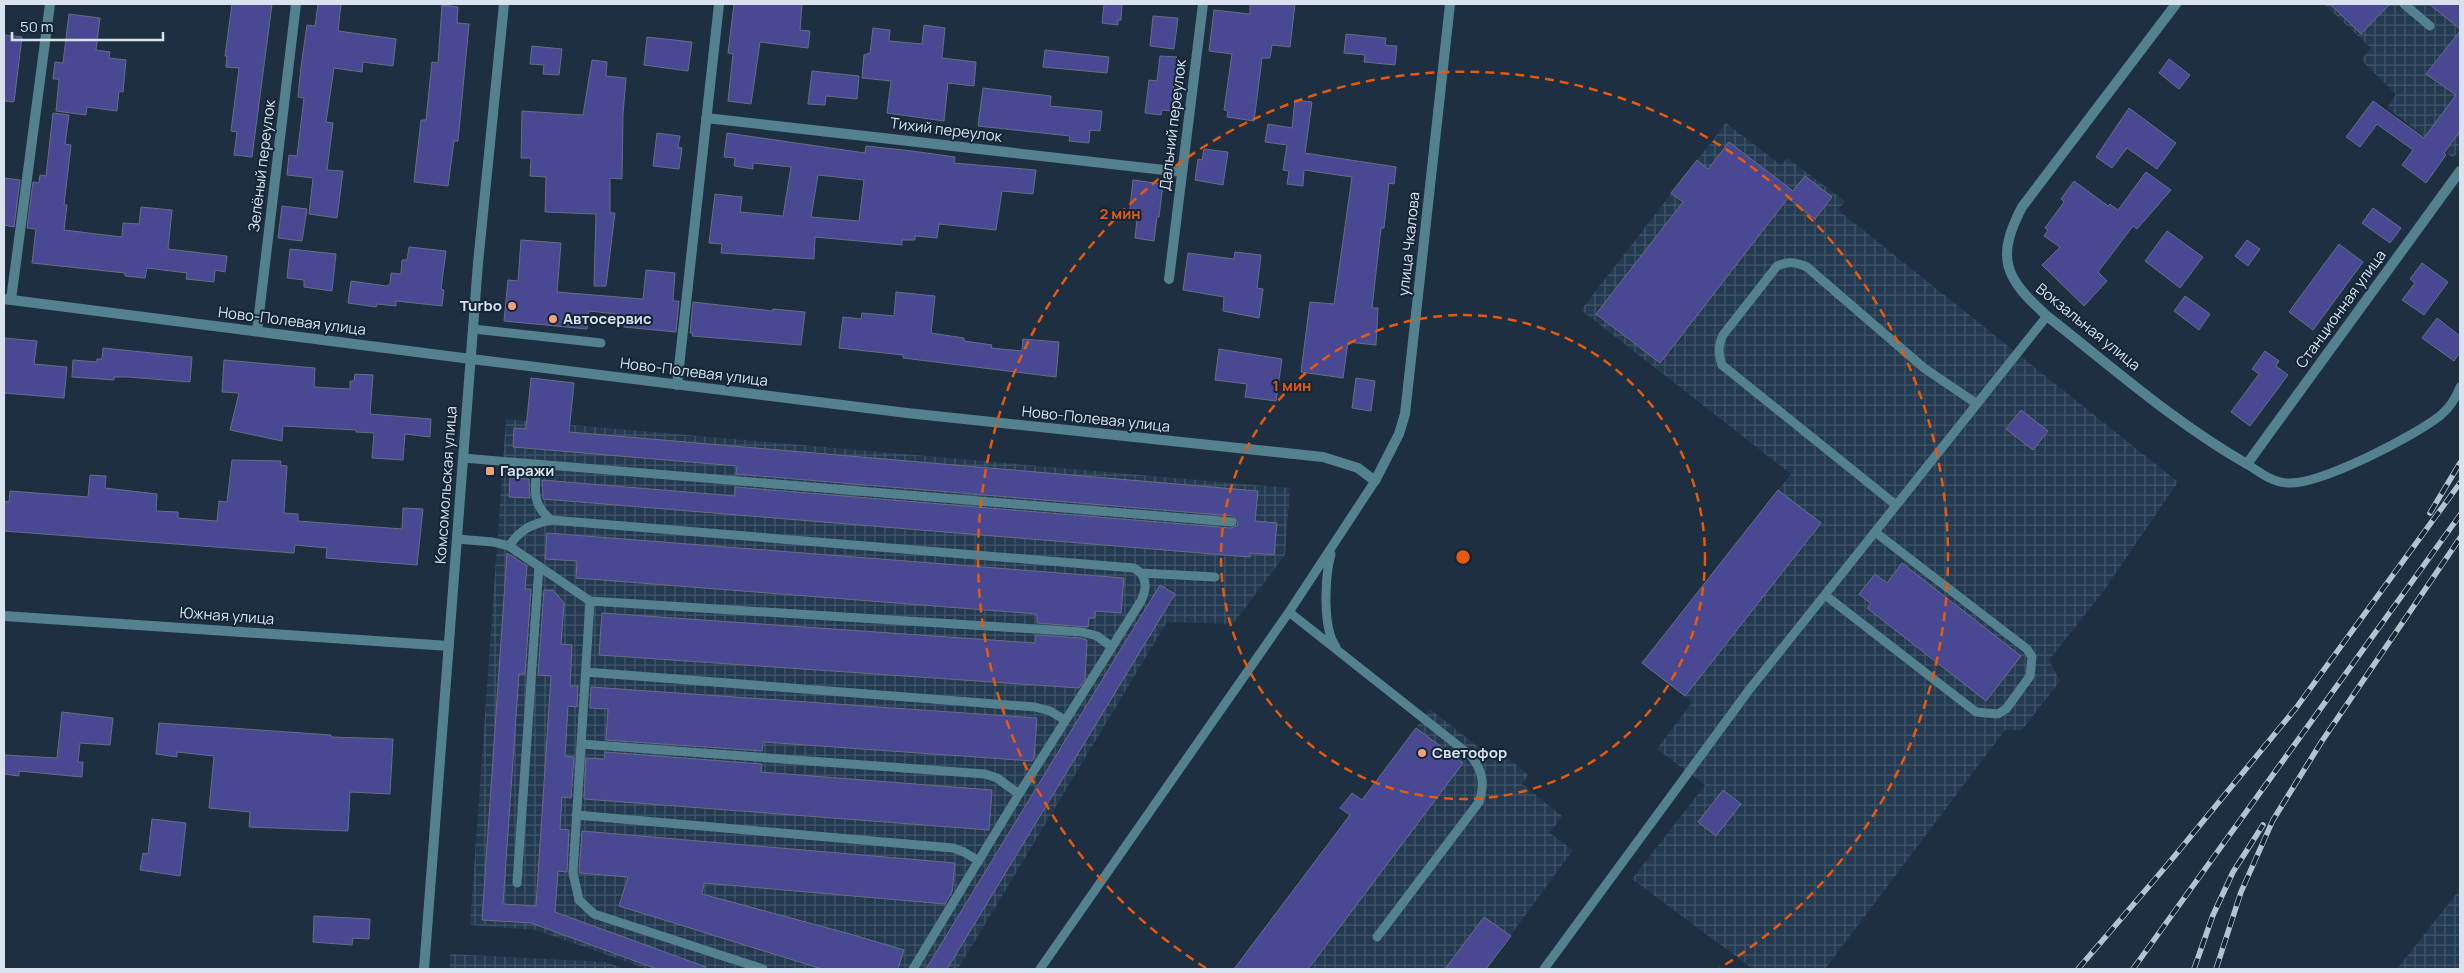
<svg xmlns="http://www.w3.org/2000/svg" width="2464" height="973" font-family="Manrope,sans-serif">
<defs>
<pattern id="industrial-grid" width="8" height="8" patternUnits="userSpaceOnUse" patternTransform="scale(1.25)"><rect width="8" height="8" fill="#233a51"/><path d="M0 4h8M4 0v8" fill="none" stroke="#42566a"/></pattern>
</defs>
<rect width="100%" height="100%" fill="#1d2f41"/>
<path fill="url(#industrial-grid)" d="M2324,4H2460V149L2453,158L2387,108L2396,94L2361,60L2371,48Z
M1726,123L1781,165L1787,158L1845,201L1838,210L2178,482L2105,589L2049,660L2060,681L2022,730H2005L1825,969H1753L1632,879L1705,785L1657,749L1692,702L1642,663L1791,474L1581,310Z
M506,419L1290,488L1285,555L1233,624L1167,622L958,969H647L536,930L470,925Z
M1430,709L1500,764L1507,757L1528,775L1522,784L1562,816L1550,833L1573,850L1486,969H1234Z
M2460,889V969H2397Z
M450,954L606,962L625,969H450Z"/>
<path fill="#494993" stroke="#6a6c86" fill-rule="evenodd" d="M232,4H272L252,157L234,155L237,132L231,131L239,68L226,67L227,56H225Z
M318,4H341L338,31L396,39L393,66L363,62L362,72L334,68L326,122L333,123L327,170L343,171L337,218L309,214L313,178L287,175L289,155L297,156L304,98L298,97L301,67L307,25L315,26Z
M734,4H802L800,30L810,31L808,48L760,42L751,104L728,101L733,54L728,53Z
M1104,4H1122L1121,20H1118V25L1102,23Z
M1250,4H1295L1290,47L1272,45L1270,58H1262L1254,121L1227,117L1228,111L1224,110L1232,54L1209,51L1214,10L1250,14Z
M2330,4H2390L2361,34Z
M2429,4H2460V29Z
M442,5L458,7L457,23L469,24L458,141H454L448,186L414,182L421,120H426L432,62L438,63Z
M69,14L100,18L96,50L110,52L109,58L126,60L123,92L119,91L117,111L87,107L86,115L56,111L59,79H53L55,62L63,63Z
M1153,16L1178,18L1174,49L1150,46Z
M924,25L945,28L942,58L976,62L974,86L948,83L944,121L887,113L891,81L862,78L864,55L870,53L873,28L890,30L889,41L922,44Z
M2460,31V131L2444,153L2446,155L2426,183L2402,165L2413,150L2377,124L2360,147L2346,137L2373,101L2424,138L2456,95L2426,74Z
M1346,34L1386,38L1385,45L1397,46L1395,65L1364,62L1365,55L1344,53Z
M4,35L22,37L14,102L4,101Z
M647,37L692,42L688,71L644,65Z
M532,46L562,49L559,75L543,74L544,65L530,64Z
M1045,50L1109,57L1107,73L1043,67Z
M1160,56L1177,57L1171,111L1162,110L1161,115L1145,113L1149,80L1157,81Z
M2169,59L2190,75L2179,89L2159,73Z
M592,60L607,62L606,76L626,78L623,114L622,179L610,178V213H615L606,286H594L596,214L545,212L546,177L530,176L531,158H521L522,111L583,115Z
M812,71L859,76L857,99L826,96L825,105L808,104Z
M983,88L1051,96L1050,106L1102,111L1100,131L1090,130L1089,143L1069,141L1070,136L978,126Z
M1295,100L1312,102L1305,153L1396,167L1394,184L1389,183L1384,228H1381L1372,308H1378L1376,345L1348,342L1343,378L1301,372L1310,302L1334,304L1352,177L1304,170L1303,186L1287,184L1289,171L1283,170L1287,145L1265,142L1268,124L1292,128Z
M2129,108L2176,143L2157,169L2127,148L2112,168L2096,157Z
M53,113L69,115L65,144L71,145L64,205H67L64,230L122,237L123,223L139,224L141,207L172,210L168,249L227,256L225,272L215,270L214,282L186,279L187,273L147,268L145,278L125,276V273L32,263L36,229L27,228L33,182L39,183L40,175L46,176Z
M657,133L680,136L678,147L682,148L679,169L653,166Z
M727,133L865,153L866,146L912,151L955,157L954,163L1036,170L1033,194L1002,191L996,230L939,224L937,238L915,236V240H902V245L815,237L814,259L721,253L722,244L709,243L715,194L742,197L740,212L783,216L791,167L753,163V169L734,166L735,158L724,157ZM818,175L864,180L859,221L811,217Z
M1729,142L1793,191L1805,176L1832,197L1815,219L1788,198L1660,363L1596,314L1683,202L1671,193L1697,160L1708,169Z
M1204,149L1228,152L1223,185L1195,180L1198,159L1202,160Z
M2146,172L2171,190L2137,229L2133,226L2098,272L2107,281L2084,306L2042,265L2060,247L2044,236L2048,230L2045,228L2064,202L2061,199L2074,181L2108,206L2110,204L2118,210Z
M4,178L20,180L14,227L4,225Z
M1133,180L1163,184L1159,217H1157L1154,241L1135,238L1137,219L1129,218Z
M282,206L307,209L302,241L278,238Z
M2373,208L2401,228L2390,243L2362,223Z
M2167,231L2203,257L2180,288L2145,261Z
M521,240L561,243L557,292L643,299L646,270L675,273L673,301H679L676,332L624,327L625,315L589,311L587,329L504,321L508,280L518,281Z
M2247,240L2260,249L2248,266L2235,256Z
M2339,244L2363,262L2313,330L2289,312Z
M409,247L446,251L441,289L444,290L442,306L396,301V306L377,304L376,307L348,303L351,281L387,286L390,284L391,273L401,274L402,260H407Z
M290,249L336,254L332,291L304,287V280L287,278Z
M1235,252L1261,255L1257,288L1263,289L1259,318L1223,311L1224,297L1183,290L1188,253L1234,259Z
M2422,263L2448,282L2424,315L2402,300L2415,283L2410,279Z
M896,292L935,296L931,333L964,338V341L992,345L991,348L1022,351L1023,339L1059,342L1056,377L903,358V355L839,348L843,317L861,319L862,313L894,316Z
M2185,296L2210,314L2199,330L2174,311Z
M693,302L773,311V309L805,312L801,345L692,336L693,333H690Z
M2437,318L2460,336V352L2454,361L2422,338Z
M4,338L37,341L34,364L67,367L64,398L4,393Z
M103,348L192,357L190,382L128,377H114V380L72,377L73,360L97,362V359H102Z
M1219,349L1282,359L1276,401L1245,397L1247,384L1215,380Z
M2265,351L2279,361L2276,366L2288,375L2250,426L2231,412L2259,374L2252,369Z
M224,360L315,368L314,387L350,389V381H354L355,374L373,375L370,414L431,419L430,437L405,434L403,460L372,458L374,433L356,432V430L283,426L282,441L230,430L239,393L222,392Z
M531,378L574,383L569,432L1258,491L1255,521L1277,523L1274,555L1250,553V557L543,499L542,480L735,496V487L1231,528L1237,526L1238,522L1233,516L736,474L737,466L513,447L514,428L526,429Z
M1356,378L1375,381L1371,411L1352,408Z
M2021,410L2048,431L2033,450L2006,429Z
M232,460L281,461L280,465L287,466L284,513L298,514V521L402,529L403,508L423,509L417,565L326,558L327,548L295,545L294,553L4,531V501L9,502L10,491L88,497L90,475L106,476L105,488L157,494L156,511L178,512V518L217,521L219,501L227,502Z
M510,478L529,479L530,498L509,497Z
M1778,490L1821,523L1685,696L1642,663Z
M547,533L1124,578L1121,613L1095,611V618H1089L1088,627L1037,623V614L576,578L577,561L545,559Z
M507,553L527,566L525,589H531L525,674H519L503,904L536,906L551,676L538,675L544,590H553L564,603L561,644L572,645L570,686H578L577,707L568,706L565,756L574,757L571,798L562,797L560,829L569,830L567,872L558,871L555,912L706,967V969H657L531,923L482,920Z
M1902,563L2021,656L1986,701L1867,608L1871,604L1859,594L1875,574L1887,583Z
M1160,585L1175,594L947,969H926Z
M602,613L1035,643L1036,635L1081,638L1087,640L1085,679L1079,688L599,655Z
M591,687L1037,718L1034,758L1032,761L763,742L762,751L606,740L608,709L590,708Z
M62,712L113,718L110,745L80,743L78,762H83L82,777L19,771V776L4,774V755L57,758Z
M159,723L331,735V737L393,739L390,794L350,792L348,831L249,827L250,812L209,808L214,756L177,752V757L156,754Z
M1416,728L1463,763L1318,956L1308,969H1234L1350,815L1340,808L1352,793L1362,800Z
M605,752L762,764L761,772L992,790L989,830L584,799L586,758L604,759Z
M1723,790L1741,804L1716,836L1698,822Z
M152,819L186,823L180,876L140,870L143,853L148,854Z
M582,831L955,863L952,892L945,904L704,883L702,894L850,934L904,950L898,969H822L619,906L628,877L579,873Z
M314,916L370,919L369,939L353,938L352,945L313,942Z
M1484,917L1511,936L1486,969H1445Z"/>
<g fill="none" stroke-linecap="round" stroke-linejoin="round">
<path stroke="#54818e" stroke-width="9" d="M2404,4L2430,26
M473,329L601,343
M463,458L1232,522
M2247,464C2259,472 2273,483 2288,483C2320,485 2415,436 2441,415C2450,407 2456,398 2460,387
M537,465C535,489 531,504 551,520L1121,567L1134,568L1141,573L1215,577
M1896,505L1722,365C1718,353 1718,346 1723,335L1777,266C1788,261 1795,262 1807,267L1924,368L1977,404
M457,539L493,542L509,546L590,601L573,873L579,900L594,914L763,969
M509,546C521,529 531,524 551,520
M1331,554C1325,576 1322,628 1336,647
M1825,595L1976,712L1998,714L2006,709L2030,676L2032,657L2027,649L1875,532
M590,601L1082,632L1097,636L1112,647
M1289,612L1471,756C1483,771 1485,784 1479,802L1377,937
M586,672L1035,707L1050,711L1065,720
M581,744L985,774L997,778L1019,794
M576,815L953,848L964,852L979,861
M517,883L539,566
M913,969L1019,794L1141,601C1146,590 1147,583 1141,573
M1040,969L1289,612L1375,481
M1544,969L1749,690L2047,316"/>
<path stroke="#54818e" stroke-width="10" d="M2176,4L2022,207C1995,259 2005,278 2047,316C2112,367 2175,423 2247,464L2460,171
M706,118L1182,172
M1169,279L1203,4
M11,300L50,4
M257,331L296,4
M471,359L907,413L1323,457L1358,468L1375,481L1399,434L1405,414L1450,4
M677,385L719,4
M4,616L449,646"/>
<path stroke="#54818e" stroke-width="10" d="M4,299L471,359
M424,969L478,263L504,4"/>
<defs>
<path id="rail" d="M2430,513L2460,463
M2078,969L2168,864L2296,708L2460,483
M2133,969L2460,515
M2194,969L2213,915L2233,872L2263,825
M2216,969L2241,892L2273,820L2322,741L2460,538"/>
</defs>
<use href="#rail" stroke="#b5c2cf" stroke-width="5.5"/>
<use href="#rail" stroke="#132537" stroke-width="4" stroke-dasharray="11" stroke-linecap="butt"/>
</g>
<g fill="none" stroke="#e8590c" stroke-width="2.5" stroke-dasharray="9 6">
<circle cx="1463" cy="557" r="242"/>
<path d="M1206 968A485 485 0 1 1 1720 968"/>
</g>
<g fill="#f0a27a" stroke="#132537" stroke-width="2">
<circle cx="512" cy="306" r="5"/>
<circle cx="553" cy="319" r="5"/>
<rect x="485" y="466" width="10" height="10" rx="2.5"/>
<circle cx="1422" cy="753" r="5"/>
</g>
<g text-anchor="middle" stroke-width="4" stroke-linejoin="round" paint-order="stroke">
<g font-size="15" fill="#d8e3ef" stroke="#132537">
<text transform="translate(1173 125) rotate(-83)" y="5">Дальний переулок</text>
<text transform="translate(946 130) rotate(7)" y="5">Тихий переулок</text>
<text transform="translate(262 166) rotate(-83)" y="5">Зелёный переулок</text>
<text transform="translate(1409 244) rotate(-84)" y="5">улица Чкалова</text>
<text transform="translate(2341 309) rotate(-54)" y="5">Станционная улица</text>
<text transform="translate(292 321) rotate(7)" y="5">Ново-Полевая улица</text>
<text transform="translate(2088 327) rotate(39)" y="5">Вокзальная улица</text>
<text transform="translate(694 372) rotate(7)" y="5">Ново-Полевая улица</text>
<text transform="translate(1096 419) rotate(6)" y="5">Ново-Полевая улица</text>
<text transform="translate(446 485) rotate(-86)" y="5">Комсомольская улица</text>
<text transform="translate(227 616) rotate(4)" y="5">Южная улица</text>
</g>
<g font-size="15" font-weight="bold" fill="#d8e3ef" stroke="#132537" text-anchor="start">
<text x="502" y="311" text-anchor="end">Turbo</text>
<text x="563" y="324">Автосервис</text>
<text x="500" y="476">Гаражи</text>
<text x="1432" y="758">Светофор</text>
</g>
</g>
<circle cx="1463" cy="557" r="8" fill="#e8590c" stroke="#132537" stroke-width="2.5"/>
<g font-size="15" text-anchor="middle" font-weight="bold" fill="#e8590c" stroke="#132537" stroke-width="4" stroke-linejoin="round" paint-order="stroke">
<text x="1120" y="219">2 мин</text>
<text x="1292" y="391">1 мин</text>
</g>
<rect width="2464" height="973" fill="none" stroke="#d8e3ef" stroke-width="10"/>
<path d="M12 32v8h151v-8" fill="none" stroke="#d8e3ef" stroke-width="2.5"/>
<text x="20" y="32" font-size="15" fill="#d8e3ef" stroke="#132537" stroke-width="4" paint-order="stroke">50 m</text>
</svg>
